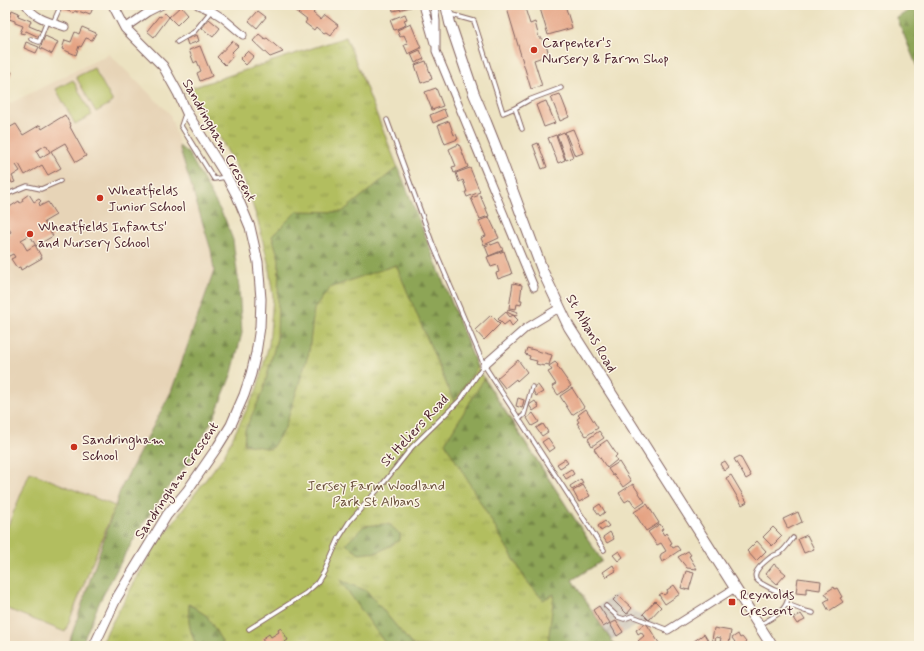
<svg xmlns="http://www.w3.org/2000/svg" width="924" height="651" font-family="Mynerve,sans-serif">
<defs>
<pattern id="industrial-furrows" width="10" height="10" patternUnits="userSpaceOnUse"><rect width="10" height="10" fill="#cac3b8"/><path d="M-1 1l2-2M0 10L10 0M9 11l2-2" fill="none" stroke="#afa79e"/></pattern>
<pattern id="grass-tufts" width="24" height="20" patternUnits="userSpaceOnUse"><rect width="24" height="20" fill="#b2be5f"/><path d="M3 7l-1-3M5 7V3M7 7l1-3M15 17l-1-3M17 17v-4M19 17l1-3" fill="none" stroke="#939a4f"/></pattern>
<pattern id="forest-firs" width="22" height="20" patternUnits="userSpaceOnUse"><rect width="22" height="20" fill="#8da556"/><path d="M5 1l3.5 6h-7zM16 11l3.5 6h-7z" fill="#758647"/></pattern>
</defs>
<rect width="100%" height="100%" fill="#fcf5e5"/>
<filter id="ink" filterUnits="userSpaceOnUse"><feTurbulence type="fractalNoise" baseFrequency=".025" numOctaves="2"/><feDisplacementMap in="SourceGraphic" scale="8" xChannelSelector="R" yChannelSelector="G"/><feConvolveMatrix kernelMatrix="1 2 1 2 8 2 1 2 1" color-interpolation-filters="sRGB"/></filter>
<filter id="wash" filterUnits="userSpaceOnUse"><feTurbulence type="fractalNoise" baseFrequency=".012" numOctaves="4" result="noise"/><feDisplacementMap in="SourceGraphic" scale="16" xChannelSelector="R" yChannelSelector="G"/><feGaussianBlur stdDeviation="0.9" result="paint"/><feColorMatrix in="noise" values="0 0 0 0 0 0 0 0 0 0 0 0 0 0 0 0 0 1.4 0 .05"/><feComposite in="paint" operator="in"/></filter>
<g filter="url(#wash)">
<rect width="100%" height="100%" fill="#ece2c1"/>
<path fill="#e7d4b7" d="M109,54L170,114L211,250L214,271L171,392L121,488L68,646H5V106Z"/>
<path fill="url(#industrial-furrows)" d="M617,594L635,611L650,621L658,624V627L643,622L611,640L592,610Z"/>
<path fill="url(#grass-tufts)" stroke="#7e6e45" d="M346,37L477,367L602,561L572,580L615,646H101L108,630L153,549L223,457L257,389L269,344L273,297L268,262L258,221L245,183L218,134L185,90Z"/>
<path fill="url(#forest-firs)" stroke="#6c6240" d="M917,5H919V72L897,18Z
M179,146L189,154L225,219L233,240L239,287L242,333L232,373L215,415L190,460L165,492L143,524L122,560L100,601L81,646H68L121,488L171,392L214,271L211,250Z
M398,167L477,367L454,402L396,265L357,278L330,288L314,309L309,352L285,428L271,449L244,444L245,430L263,391L277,338L279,259L272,236L297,211L342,212Z
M484,379L602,561L572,580L615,646H546L548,643L554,594L543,600L526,580L462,471L445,443Z
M384,524L390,525L400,534V540L379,552L359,554L346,544L364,526Z
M340,580L367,591L413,646H387Z
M189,604L207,616L223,643L221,646H197C189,631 188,621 189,604Z"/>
<path fill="#b2be5f" stroke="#7e6e45" d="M94,68L113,102L96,112L76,77Z
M73,80L92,115L75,124L56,89Z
M30,472L115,506L65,632L5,608V533Z"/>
<g id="blocks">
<path fill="#e5a383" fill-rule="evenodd" d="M64,5H94L90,15L85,13L84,14L75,11L74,13L62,9Z
M298,5H307L315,11L313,13L321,20L325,15L338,25L330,36L326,33L324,34L316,27L314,30L305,23L307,20L294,10Z
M392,5H410L411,7L393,11Z
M506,5H524L530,24L535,22L539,38H542L544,45L546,44L549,55L534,60L542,86L531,89Z
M539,5H565L572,28L548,35Z
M181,6L188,14L177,25L169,17L154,37L147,31L159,16L161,17L165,13L169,17Z
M12,10L19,13L18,16L31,21L29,26L41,31L39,37L26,31L25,34L20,33L23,26L15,23V21L9,19Z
M258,11L266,17L257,28L249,21Z
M405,14L407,19L404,20L406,25L394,30L390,20Z
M209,19L220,28L213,37L202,28Z
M411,24L421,48L408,54L404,45L408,44L404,35L400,37L397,30Z
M82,27L96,33L92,40L86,38L81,47L79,46L76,55L62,49L65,40L71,42L75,32L79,34Z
M259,34L265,39L267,38L283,52L270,57L253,41Z
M197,35L199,41L188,45L186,39Z
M45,36L58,42L52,54L40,48Z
M232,41L238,46L231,53L233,56L225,65L217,57Z
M26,42L39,47L36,53L24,48Z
M200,46L212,76L200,81L197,73L201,71L197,61L194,63L189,50Z
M420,50L424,59L415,63L411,54Z
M248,51L254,56L246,65L240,59Z
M426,61L432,79L421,83L415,65Z
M5,69L12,72L8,81H6L5,84Z
M436,88L443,106L432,110L425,92Z
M560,94L569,117L560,121L551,97Z
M546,101L555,123L544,127L536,105Z
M444,109L447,117L433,123L430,115Z
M65,115L71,126L70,127L86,156L76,162L65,143L51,151L61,168L48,175L42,165L25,175L19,164L16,165L20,171L12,176L15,182L12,183L9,177L5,180V130L16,124L23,135L40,125L42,129ZM46,145L50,152L40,158L36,151Z
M449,121L454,135L456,134L458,139L445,144L438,125Z
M573,129L583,153L575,156L565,132Z
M564,132L573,157L566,160L557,135Z
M556,135L565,160L558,163L548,138Z
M538,143L547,167L542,169L533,145Z
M459,144L468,167L454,173L452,167L456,166L449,149Z
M470,168L480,192L467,197L465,192H467L463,180L459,182L456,173Z
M29,194L34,202L39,199L41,201L39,203L40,206L48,202L56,215L44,222L53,236L36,246L30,235L21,240L27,250L35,245L42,258L21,270L20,267L17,268L11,259L15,257L13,254L7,257L5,254V236L11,232L5,222V210L19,201L20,203L23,201L22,199Z
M480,195L489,216L480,219L471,198Z
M489,217L499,238L484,245L481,238L486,236L479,221Z
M499,242L503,250L489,256L485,246L491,244V245Z
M504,251L512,274L498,279L496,273L499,272L497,265L491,267L487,257Z
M513,283L522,285L520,300H522L521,305L517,304L516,309L509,308Z
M508,309L518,312L516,316L513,315L518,320L512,326L509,321L504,325L498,319L506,312L510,317L513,315L507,312Z
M491,315L500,324L484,340L475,330Z
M527,348L552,355L549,365L545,364L544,366L536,364L537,361L529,359L530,356L525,354Z
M518,360L527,372L517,381L516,379L505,388L497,378Z
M555,362L558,365L557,366L571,386L558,395L552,386L556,384L548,372L552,370L549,366Z
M538,385L543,392L536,396L532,389Z
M572,388L584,407L572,415L560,396Z
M518,398L524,400L522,408L516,406Z
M535,401L539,407L533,411L529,405Z
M586,409L598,428L586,436L577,423L579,422L577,419L580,417L578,415Z
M533,413L539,422L532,426L527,418Z
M543,424L548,432L542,436L536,428Z
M599,431L604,438L592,446L588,439Z
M548,438L555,448L549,452L542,442Z
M607,440L617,455L615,457L617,460L607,468L594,449Z
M740,456L751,476L746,479L734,459Z
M565,459L568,463L560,468L557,464Z
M725,461L729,467L724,471L720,464Z
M619,462L631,481L623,487L614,474L613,476L608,469Z
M571,469L574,474L566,479L563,474Z
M731,475L747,502L742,505L726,478Z
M581,479L583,483L572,490L570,486Z
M633,484L645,502L636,508L630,499L625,502L619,493Z
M583,485L590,496L579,502L573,491Z
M600,504L605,512L600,516L594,508Z
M647,504L659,523L646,531L634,512Z
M798,512L802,522L788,529L783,519Z
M605,521L609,526L601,531L598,526Z
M660,524L663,529L661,530L664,535L666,533L672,543L670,544L673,548L677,546L680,550L662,562L660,558L661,554L666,551L661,543L657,545L648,532Z
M773,527L782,536L772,546L763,537Z
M610,532L614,539L607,543L603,537Z
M807,535L814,549L804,553L798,539Z
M757,541L766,551L756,561L747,551Z
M619,551L623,557L618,561L613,555Z
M688,551L691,555L689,556L697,569L687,568L678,557Z
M774,564L786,574L777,584L766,574Z
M613,565L616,571L606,577L603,572Z
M686,571L694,573L689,590L681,588Z
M798,578L821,581L820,590L806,588V594L796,593Z
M674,585L680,594L665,604L659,595L662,593L664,595L668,592L667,590Z
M834,587L835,589L837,588L842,597L840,598L843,602L829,611L824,602L829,599L825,593Z
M618,595L632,608L627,614L613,600Z
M655,601L661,607L649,620L643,614Z
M599,606L610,623L603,627L593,610Z
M801,614L805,620L797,624L793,618Z
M616,621L623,632L617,636L610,624Z
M646,623L661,646H646L645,644L642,646L638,641L644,636L641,632L638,634L636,630Z
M281,628L288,640L278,646H266L262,639L269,634L271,637L279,632L278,630Z
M714,628L731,631L729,643L720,642L721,638L716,637L715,641L712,640Z
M704,634L710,644L707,646L705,643L701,646H692L690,644Z
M738,634L740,638L742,637L746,642L743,645L744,646H735L733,644L735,642L732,638Z"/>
</g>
</g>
<g filter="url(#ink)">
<use href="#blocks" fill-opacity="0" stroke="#836360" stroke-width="1"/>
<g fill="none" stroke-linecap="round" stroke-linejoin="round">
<defs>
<path id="service" d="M449,14L474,21L503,113L515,108L522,129
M53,23L61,5
M31,39L39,42L47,21
M177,42L194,32L211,11
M515,108L529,100L561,88
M186,114L184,117L181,126L214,179L226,177
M387,120L433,245L484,365L604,550
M5,195L27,186L41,189L60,181
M519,419L524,415L532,387
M787,604L805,611L813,613
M606,606L618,617L624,619L632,616L668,630
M760,625C771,618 786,612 788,598C783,592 777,592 770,588C766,586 760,583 757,580C750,572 767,560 772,556C775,555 778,554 781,552C785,549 789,543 793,538
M249,629L306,593L317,583L324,572L339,538L349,522L382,485L412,447L461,399L484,365"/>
<path id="minor" d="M26,5C35,19 51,22 65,27
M198,5L212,11L223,18L243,35
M423,5L434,43
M434,5L436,21V51L534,287
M125,28L148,12L162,5
M484,365L526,328L559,308
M668,630L735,588"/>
<path id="tertiary" d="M94,646L116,599L167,515L187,491L218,446L231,425L244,395L251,374L256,353L260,327L261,299L258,262L250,227L237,196L227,177L187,113L178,93L163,66L125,28L113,5"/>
<path id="secondary" d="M446,5L450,23L474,94L486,122L500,157L543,272L569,327L772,646"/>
</defs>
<use href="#service" stroke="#836360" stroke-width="5.5"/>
<use href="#minor" stroke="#836360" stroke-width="9"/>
<use href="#tertiary" stroke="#836360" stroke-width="11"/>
<use href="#secondary" stroke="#836360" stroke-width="12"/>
<use href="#service" stroke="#fff" stroke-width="3.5"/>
<use href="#minor" stroke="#fff" stroke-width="7"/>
<use href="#tertiary" stroke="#fff" stroke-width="9"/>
<use href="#secondary" stroke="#fff" stroke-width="10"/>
</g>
</g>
<g fill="#c8321e" stroke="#fcf5e5" stroke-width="1.5">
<circle cx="534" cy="50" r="4"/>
<circle cx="100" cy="198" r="4"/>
<circle cx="30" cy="234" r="4"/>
<circle cx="74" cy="447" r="4"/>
<rect x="728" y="598" width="8" height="8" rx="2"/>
</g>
<g text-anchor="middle" stroke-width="3" stroke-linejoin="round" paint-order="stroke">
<g font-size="14" fill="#4a1f2b" stroke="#fcf5e5" text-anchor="start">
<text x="542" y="47">Carpenter's<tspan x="542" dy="16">Nursery &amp; Farm Shop</tspan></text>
<text x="108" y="195">Wheatfields<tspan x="108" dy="16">Junior School</tspan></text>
<text x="38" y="231">Wheatfields Infants'<tspan x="38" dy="16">and Nursery School</tspan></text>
<text x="82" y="444">Sandringham<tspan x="82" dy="16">School</tspan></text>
<text x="740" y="599">Reynolds<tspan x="740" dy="16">Crescent</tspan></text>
</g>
<g font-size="14" fill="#4a1f2b" stroke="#fcf5e5">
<text transform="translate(220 140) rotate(61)" y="5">Sandringham Crescent</text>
<text transform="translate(592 333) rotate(60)" y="5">St Albans Road</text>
<text transform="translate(414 430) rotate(-47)" y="5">St Heliers Road</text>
<text transform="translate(176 480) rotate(-56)" y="5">Sandringham Crescent</text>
</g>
<g font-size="14" fill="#694f3b" stroke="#fcf5e5">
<text x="376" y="490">Jersey Farm Woodland<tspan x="376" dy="16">Park St Albans</tspan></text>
</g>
</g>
<rect width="924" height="651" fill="none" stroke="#fcf5e5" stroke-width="20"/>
</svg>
